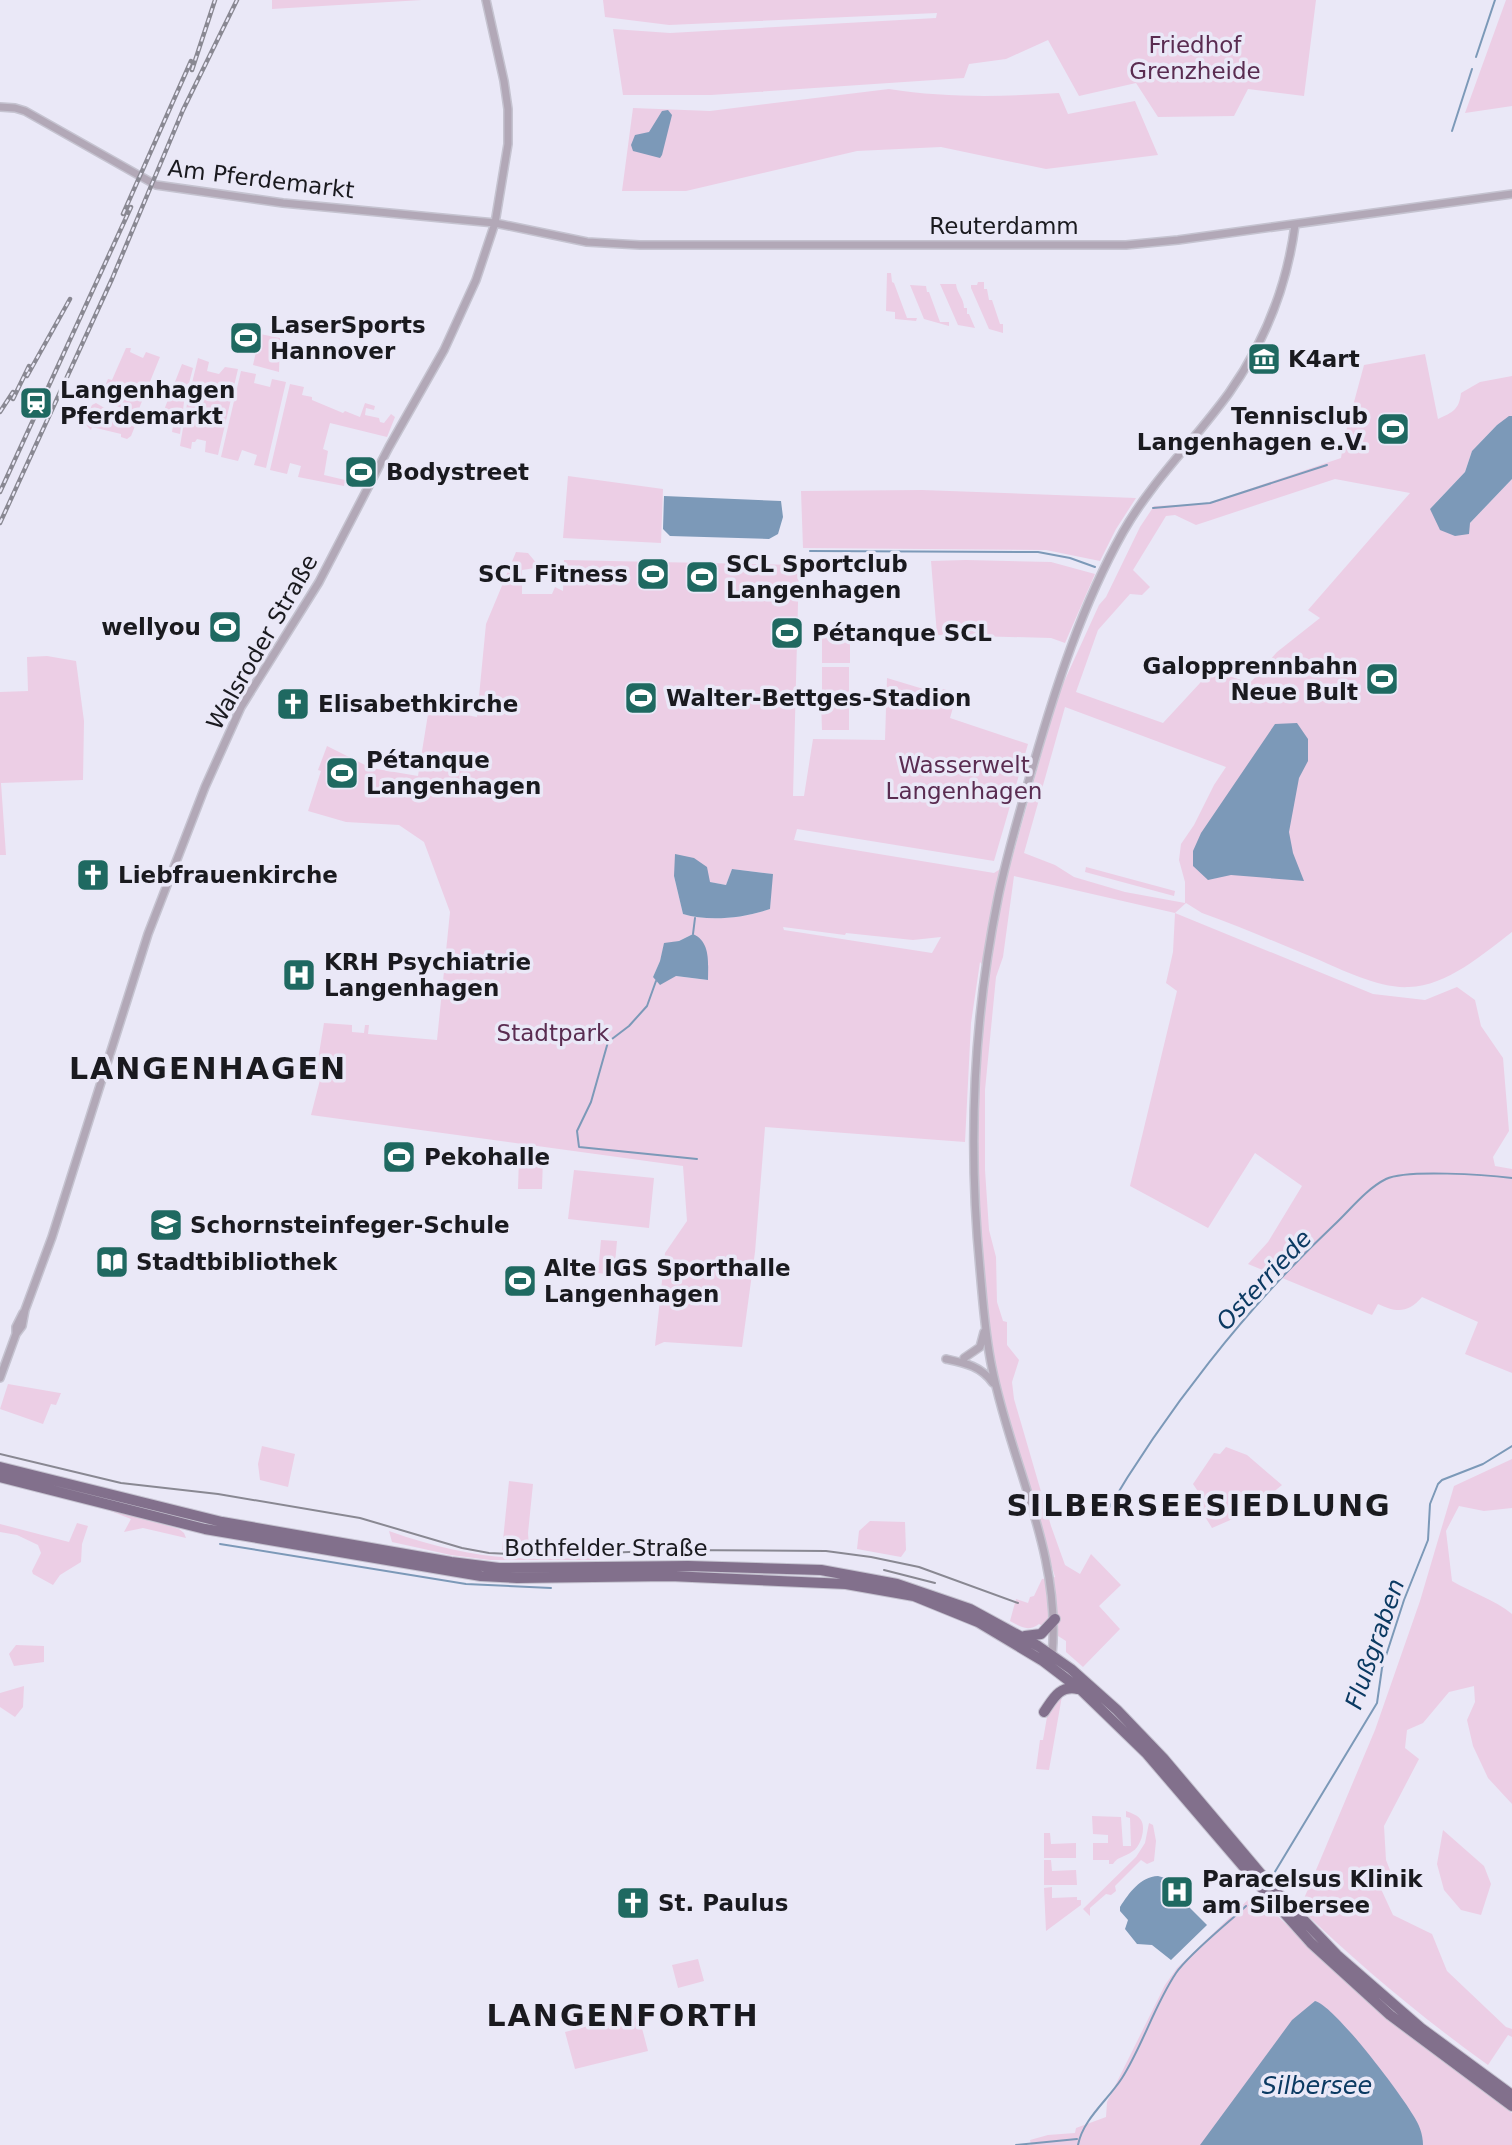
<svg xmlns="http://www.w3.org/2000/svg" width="1512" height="2145" font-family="'DejaVu Sans',sans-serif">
<rect width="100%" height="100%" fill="#eae8f7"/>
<path fill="#eccee5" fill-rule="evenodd" d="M272,0H422L272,9Z
M603,0H1316L1304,96L1248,89L1234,116L1158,117L1136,83L1079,96L1048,40L1006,59L969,64L964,78L711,95H623L613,29L670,33L936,18L937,13L669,25L605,17Z
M1506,0H1512V106L1465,113Z
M889,89C946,98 1002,97 1059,93L1068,114L1135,101L1158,155L1046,169L941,147L857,151L686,191H622L633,108L710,111Z
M887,273H891L892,282L894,283L907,318H917L916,321L895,319V312L886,311Z
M978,282H984V289H987L989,300H992L1000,324H1003V333L989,329L971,288V285H977Z
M940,284H956C957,294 964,298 964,308H967V314H969L975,328L958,325Z
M910,285L926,286L927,292H929L940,322H949V326L924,319Z
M260,334L280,338L279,372L253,365Z
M126,348H131L130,352L143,358L146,352L160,357L136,416L96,395L101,385L105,386L108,379L112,380Z
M1425,354L1438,419C1453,412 1459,410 1461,393L1480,382L1512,376V416L1497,425L1472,451L1465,472L1430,509L1470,523L1512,479V932C1483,954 1447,986 1409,987C1381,989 1342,970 1317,959C1278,943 1241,927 1202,913L1186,903L1175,913L1373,994L1425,1000L1457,987L1475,1000L1481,1026L1503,1058L1509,1131L1493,1157L1495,1166L1512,1169V1373L1465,1354L1478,1322L1422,1297C1408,1313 1397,1313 1378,1304L1372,1315L1248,1264L1268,1242L1302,1186L1255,1153L1208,1228L1130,1186L1177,991L1166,983L1173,952L1175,913L1014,876L1003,957L996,977L985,1090V1170L989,1230L996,1257L997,1302L1003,1321L1007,1322V1345L1019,1360L1012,1382L1014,1399L1051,1526L1065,1565L1080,1574L1091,1554L1121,1585L1099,1606L1120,1629L1083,1667L1066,1652V1641L1039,1624C1028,1632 1021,1627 1010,1621L1016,1599L1028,1603L1030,1597L1034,1596L1042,1579L1055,1577C1037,1516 1016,1455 1001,1393C969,1255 971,1112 989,973L980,962L971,1023L965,1142L765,1127L755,1252L742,1347L664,1342L655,1346L665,1253L687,1221L683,1166L311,1115L320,1080L315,1078L324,1023L352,1025V1032L364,1033L365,1025H369L368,1034L437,1040L450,912L424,842L399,825L346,822L308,811L321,771L318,770L327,746L371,768L418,776L429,708L477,717L486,624L516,552L528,553L538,565L535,568L522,570V594H552L555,587L563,591L564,560L799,565L793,796H804L813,739L885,740L887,678L940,694L943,689L957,693L950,718L1028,744L994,861L797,829L794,840L994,873L1011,862L1058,695L1099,605L1106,597L1140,527L1154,506L1205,504L1341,458L1344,439L1364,365ZM1335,479L1410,493L1308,610L1320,618L1277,652L1250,683L1212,670L1163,723L1076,692L1098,630L1130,594L1142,595L1150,587L1133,570L1166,516L1175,515L1196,525ZM1065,707L1226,767L1214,785L1194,825L1181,844L1179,860L1185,882V903L1125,892L1074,877L1055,865L1024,853ZM706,867L709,882L726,885L732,869L772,874L770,909C744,918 710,922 683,914L674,876ZM783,927L845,935L846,933L913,940L941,937L932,953L784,930ZM693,934L708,980L675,976L653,977L660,961L664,944L679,941Z
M198,358L209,362L207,371L219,374L225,367L238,369L218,455L205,452L206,441L197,439L195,442H192L191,449L180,446L187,404Z
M182,364L193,368L184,402L180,434L172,432L175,414L164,410Z
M241,371L256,374L254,383L270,387L272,379L286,382L266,468L254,465L257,455L242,450L238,461L221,457Z
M290,384L304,387L302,395L312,397V400L343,413L345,411L360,417L365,403L375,406L374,410L366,408L365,415L379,418L380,422L384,423L391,414L395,417L387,437L330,423L323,449L328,451L324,475L345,480L344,486L298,477L301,466L290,463L287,474L270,470Z
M96,403L135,426L131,436L127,439L121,437V434L92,427L91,430L84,423L92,405Z
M568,476L663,489L661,543L563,538Z
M922,490L1136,498L1116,529L1100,561L1046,550L803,548L801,491Z
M966,560L1051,562L1095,574L1065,643L1051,638L937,635L931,561Z
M822,636L850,637V663H822Z
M47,656L76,661L84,721L83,780L1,783L6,855H0V692L28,691L27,657Z
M822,667H849V695H822Z
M849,700V730H822L821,701Z
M1086,867L1175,891L1174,896L1085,872Z
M519,1157L543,1158L542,1189H518Z
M574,1170L654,1178L649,1228L568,1219Z
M601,1240L617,1241L614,1275L598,1273Z
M8,1384L60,1393H61L56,1405L51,1404L43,1424L0,1409Z
M262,1446L295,1454L288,1487L260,1480L258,1464Z
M1226,1447L1247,1455L1282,1485L1271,1494L1266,1491L1235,1518L1212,1528L1204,1515L1203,1499L1193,1484L1214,1453L1220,1454Z
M1512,1459V1508L1484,1511L1459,1506L1446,1531L1452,1581C1472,1593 1494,1599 1512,1614V1804L1488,1778L1473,1746L1467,1720L1475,1702L1474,1686L1449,1692L1423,1723L1407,1730L1405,1748L1419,1759L1384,1826L1386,1860L1393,1878L1381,1889L1393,1915L1432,1934L1447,1971L1506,2027L1512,2029V2037L1508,2035L1488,2065C1421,2017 1359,1965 1300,1908L1375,1730L1420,1601L1454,1486Z
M509,1481L533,1484L528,1533L529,1547L502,1550Z
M109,1508L179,1529L184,1533L186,1538L143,1528L124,1532L131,1519L108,1510Z
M870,1521L905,1522L906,1550L901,1557L857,1549L859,1531Z
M77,1523L88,1526L82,1544L81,1562L60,1575L53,1585L33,1574L32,1571L41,1553L38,1545L17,1535L0,1532V1524L69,1542Z
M389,1531C465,1558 517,1562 597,1557V1560H490L451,1555L392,1542Z
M16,1645L44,1646V1662L14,1666L9,1654Z
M24,1686L23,1707L15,1717L0,1707V1693Z
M1057,1694L1062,1696L1049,1770L1036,1769L1040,1740H1043L1047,1717L1044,1716Z
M1126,1811C1131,1813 1138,1815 1141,1820C1146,1828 1141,1846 1133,1851C1124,1858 1118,1856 1113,1864H1109V1860H1093V1843H1108V1835L1093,1834L1092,1816L1121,1817L1123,1846H1131L1130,1818L1126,1817Z
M1149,1823L1153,1825L1156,1841L1154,1861L1147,1864L1141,1860L1115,1886L1116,1891L1111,1895L1106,1894L1090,1908V1916L1083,1909L1136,1857L1145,1843Z
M1443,1830L1484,1866L1491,1884L1481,1915L1461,1910L1444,1890L1437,1864Z
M1044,1833H1050L1051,1844L1076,1843V1858H1044Z
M1044,1860H1051L1052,1871L1076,1870L1077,1885H1044Z
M1052,1887V1898L1077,1897V1900H1081V1905L1046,1931L1044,1888Z
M1253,1893L1363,1997L1512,2113V2145H1031L1030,2140L1048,2135L1075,2133L1076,2128L1106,2117L1107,2102L1165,1985L1177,1968L1253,1895Z
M698,1959L704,1981L678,1988L672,1965Z
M638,2013L648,2051L575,2069L565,2032Z"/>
<path fill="#7c99b8" d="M668,110L672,115L662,155L660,158L633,151L631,145L635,135L649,132L662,111Z
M1509,416H1512V479L1470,523L1469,534L1455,536L1440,530L1430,509L1465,472L1472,451L1497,425Z
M664,496L781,501L783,517L778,534L769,539L670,536L663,529Z
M1297,723L1308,739V761L1299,778L1289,832L1293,853L1304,881L1231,875L1208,880L1193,866V851L1201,833L1275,724Z
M675,854L694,858L707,867L710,882L726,885L732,869L773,874L770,909C744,918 709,922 683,914L674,876Z
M693,934C711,942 708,963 708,980L676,976L660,985L653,977L660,961L664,943L679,941Z
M1158,1876L1165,1878L1174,1892L1207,1925L1171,1960L1152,1945L1137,1944L1125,1929L1128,1920L1120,1911V1907C1129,1893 1140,1877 1158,1876Z
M1315,2001C1335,2006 1401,2094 1413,2115C1419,2124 1423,2134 1423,2145H1200L1292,2020Z"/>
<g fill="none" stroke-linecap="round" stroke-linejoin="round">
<path stroke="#7c99b8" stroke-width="2" d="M1476,57L1495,0
M1452,131L1472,69
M1153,508L1210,503L1327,465
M810,551L1038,552L1070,558L1095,567
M693,934L695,918
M656,981L647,1006L629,1026L608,1042L591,1102L577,1131L579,1147L697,1159
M1104,1516C1164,1413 1247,1307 1334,1225C1350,1210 1366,1189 1386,1179C1406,1169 1487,1175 1512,1178
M220,1544L466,1584L551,1588
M1273,1875L1377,1703L1382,1668L1404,1600L1428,1540L1430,1504L1438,1484L1442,1480L1483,1464L1512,1446
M1016,2145L1077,2139
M1078,2145C1083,2119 1108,2100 1122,2078C1143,2045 1154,2006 1176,1973C1190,1953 1226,1925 1246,1906"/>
<defs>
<path id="minor" d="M0,107L15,108L25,111L156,185L283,203L495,223L587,242L640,245H1126L1178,240L1512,194
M16,1334L22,1326L25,1310L52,1237L148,934L205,787L241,707L319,582L389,447L444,350L476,280L495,223L508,144V109L504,81L486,0
M964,1358L980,1347L984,1332
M946,1359C965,1363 981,1366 993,1383
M0,1378L16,1334V1327L23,1313
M1052,1656C1062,1553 1011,1465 992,1368C985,1335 983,1302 980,1269C968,1145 973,1021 998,898C1007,854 1020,810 1033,766C1056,686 1082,605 1123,532C1152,481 1195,440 1229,393C1265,342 1287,286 1295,225"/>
<path id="major" d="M0,1467L222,1522L451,1562L499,1568L688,1566L821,1570L897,1584L970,1609L1038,1646L1071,1669L1117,1710L1164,1759L1272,1887L1337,1955L1421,2028L1512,2095
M0,1477L205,1529L481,1576L517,1578L670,1576L846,1584L914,1596L978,1622L1043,1661L1081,1690L1147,1754L1261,1887L1311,1943L1390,2015L1512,2106
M1025,1636L1041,1634L1055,1619
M1044,1712C1053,1699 1059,1685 1078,1689"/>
</defs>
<use href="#minor" stroke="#c5c3d0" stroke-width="10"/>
<use href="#major" stroke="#c5c3d0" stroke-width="12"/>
<use href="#minor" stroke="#b2a8b7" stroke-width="7"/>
<use href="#major" stroke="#82708c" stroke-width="10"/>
<path stroke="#898892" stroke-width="2" d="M0,1454L121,1483L218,1494L360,1518L462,1548L489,1553L546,1556L670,1550L826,1551L871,1557L919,1567L1018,1603
M884,1570L935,1583"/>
<defs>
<path id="rail" d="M192,70L215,0
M123,214L191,61
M27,376L70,299
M13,399L29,366
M0,412L13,392
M0,492L131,207
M0,523L112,279L183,110L237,0"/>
</defs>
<use href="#rail" stroke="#898892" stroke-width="4.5"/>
<use href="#rail" stroke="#eae8f7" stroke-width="2" stroke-dasharray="5" stroke-linecap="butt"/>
</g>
<defs>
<symbol id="stadium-square" viewBox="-11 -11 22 22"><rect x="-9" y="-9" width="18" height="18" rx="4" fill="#1f6961" stroke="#eae8f7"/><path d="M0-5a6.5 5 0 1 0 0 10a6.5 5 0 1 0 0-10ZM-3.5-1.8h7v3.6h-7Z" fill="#fff"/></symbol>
<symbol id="museum-square" viewBox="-11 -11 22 22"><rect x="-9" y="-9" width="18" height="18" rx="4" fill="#1f6961" stroke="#eae8f7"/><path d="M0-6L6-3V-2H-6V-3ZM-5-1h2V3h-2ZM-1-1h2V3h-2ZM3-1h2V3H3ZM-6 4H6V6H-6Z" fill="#fff"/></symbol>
<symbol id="station-square" viewBox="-11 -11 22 22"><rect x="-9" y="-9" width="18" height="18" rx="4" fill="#1f6961" stroke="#eae8f7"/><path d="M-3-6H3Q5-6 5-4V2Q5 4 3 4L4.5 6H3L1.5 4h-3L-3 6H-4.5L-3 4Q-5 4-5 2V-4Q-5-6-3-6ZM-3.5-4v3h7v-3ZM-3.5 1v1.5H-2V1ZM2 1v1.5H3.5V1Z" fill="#fff"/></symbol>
<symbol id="church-square" viewBox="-11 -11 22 22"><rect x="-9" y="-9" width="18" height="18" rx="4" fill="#1f6961" stroke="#eae8f7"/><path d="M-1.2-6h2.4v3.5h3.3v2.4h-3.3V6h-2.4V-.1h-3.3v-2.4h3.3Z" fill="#fff"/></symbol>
<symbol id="hospital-square" viewBox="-11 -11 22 22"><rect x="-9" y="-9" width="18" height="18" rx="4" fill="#1f6961" stroke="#eae8f7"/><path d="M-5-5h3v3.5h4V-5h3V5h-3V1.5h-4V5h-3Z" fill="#fff"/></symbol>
<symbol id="university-square" viewBox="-11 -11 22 22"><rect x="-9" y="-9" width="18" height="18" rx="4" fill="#1f6961" stroke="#eae8f7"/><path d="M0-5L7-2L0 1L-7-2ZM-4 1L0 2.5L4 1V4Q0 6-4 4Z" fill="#fff"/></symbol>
<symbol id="library-square" viewBox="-11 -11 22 22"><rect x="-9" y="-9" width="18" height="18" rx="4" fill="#1f6961" stroke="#eae8f7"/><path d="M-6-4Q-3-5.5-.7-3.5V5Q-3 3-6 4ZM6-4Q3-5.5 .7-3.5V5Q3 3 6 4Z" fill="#fff"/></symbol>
</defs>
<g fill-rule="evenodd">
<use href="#stadium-square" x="227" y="319" width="38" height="38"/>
<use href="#museum-square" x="1245" y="340" width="38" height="38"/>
<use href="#station-square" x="17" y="384" width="38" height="38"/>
<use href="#stadium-square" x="1374" y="410" width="38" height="38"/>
<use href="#stadium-square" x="342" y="453" width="38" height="38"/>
<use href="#stadium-square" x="634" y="555" width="38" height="38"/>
<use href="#stadium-square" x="683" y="558" width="38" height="38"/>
<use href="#stadium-square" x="206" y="608" width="38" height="38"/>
<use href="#stadium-square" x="768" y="614" width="38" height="38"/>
<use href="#stadium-square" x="1363" y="660" width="38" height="38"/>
<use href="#stadium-square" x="622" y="679" width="38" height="38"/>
<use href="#church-square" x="274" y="685" width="38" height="38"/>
<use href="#stadium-square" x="323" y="754" width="38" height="38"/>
<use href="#church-square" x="74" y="856" width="38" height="38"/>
<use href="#hospital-square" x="280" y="956" width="38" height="38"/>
<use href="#stadium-square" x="380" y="1138" width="38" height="38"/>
<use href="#university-square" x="147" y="1206" width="38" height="38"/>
<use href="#library-square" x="93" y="1243" width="38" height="38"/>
<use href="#stadium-square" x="501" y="1262" width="38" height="38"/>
<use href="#hospital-square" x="1158" y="1873" width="38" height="38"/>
<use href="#church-square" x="614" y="1884" width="38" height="38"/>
</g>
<g text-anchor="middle" stroke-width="7" stroke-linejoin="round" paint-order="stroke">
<g font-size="23" fill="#5a2c51" stroke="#eae8f7">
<text x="1195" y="53">Friedhof<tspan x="1195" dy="26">Grenzheide</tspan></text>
<text x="964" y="773">Wasserwelt<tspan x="964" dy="26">Langenhagen</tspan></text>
<text x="553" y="1041">Stadtpark</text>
</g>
<g font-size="23" fill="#1a1a1f" stroke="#eae8f7">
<text transform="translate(261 179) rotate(7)" y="8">Am Pferdemarkt</text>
<text x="1004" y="234">Reuterdamm</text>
<text transform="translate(262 642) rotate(-60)" y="8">Walsroder Straße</text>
<text x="606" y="1556">Bothfelder Straße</text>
</g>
<g font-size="23" font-weight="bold" fill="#1a1a1f" stroke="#eae8f7" text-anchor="start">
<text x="270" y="333">LaserSports<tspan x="270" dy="26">Hannover</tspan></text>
<text x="1288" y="367">K4art</text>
<text x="60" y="398">Langenhagen<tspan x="60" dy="26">Pferdemarkt</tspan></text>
<text x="1368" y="424" text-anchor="end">Tennisclub<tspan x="1368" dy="26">Langenhagen e.V.</tspan></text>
<text x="386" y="480">Bodystreet</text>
<text x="726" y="572">SCL Sportclub<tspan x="726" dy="26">Langenhagen</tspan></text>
<text x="628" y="582" text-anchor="end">SCL Fitness</text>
<text x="201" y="635" text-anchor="end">wellyou</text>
<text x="812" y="641">Pétanque SCL</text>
<text x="1358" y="674" text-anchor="end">Galopprennbahn<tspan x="1358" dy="26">Neue Bult</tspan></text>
<text x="666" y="706">Walter-Bettges-Stadion</text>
<text x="318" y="712">Elisabethkirche</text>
<text x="366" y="768">Pétanque<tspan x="366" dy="26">Langenhagen</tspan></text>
<text x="118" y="883">Liebfrauenkirche</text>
<text x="324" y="970">KRH Psychiatrie<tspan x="324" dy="26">Langenhagen</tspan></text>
<text x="424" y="1165">Pekohalle</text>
<text x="190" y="1233">Schornsteinfeger-Schule</text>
<text x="136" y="1270">Stadtbibliothek</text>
<text x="544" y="1276">Alte IGS Sporthalle<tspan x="544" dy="26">Langenhagen</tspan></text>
<text x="1202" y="1887">Paracelsus Klinik<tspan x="1202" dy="26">am Silbersee</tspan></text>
<text x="658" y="1911">St. Paulus</text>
</g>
<g font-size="24" font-style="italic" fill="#0b3a62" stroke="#eae8f7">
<text transform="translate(1264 1280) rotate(-47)" y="8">Osterriede</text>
<text transform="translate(1375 1644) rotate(-71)" y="8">Flußgraben</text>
<text x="1317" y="2094">Silbersee</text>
</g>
<g font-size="30" font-weight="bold" letter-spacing="2" fill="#1a1a1f" stroke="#eae8f7">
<text x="208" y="1079">LANGENHAGEN</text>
<text x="1199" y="1516">SILBERSEESIEDLUNG</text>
<text x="623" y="2026">LANGENFORTH</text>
</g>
</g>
</svg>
